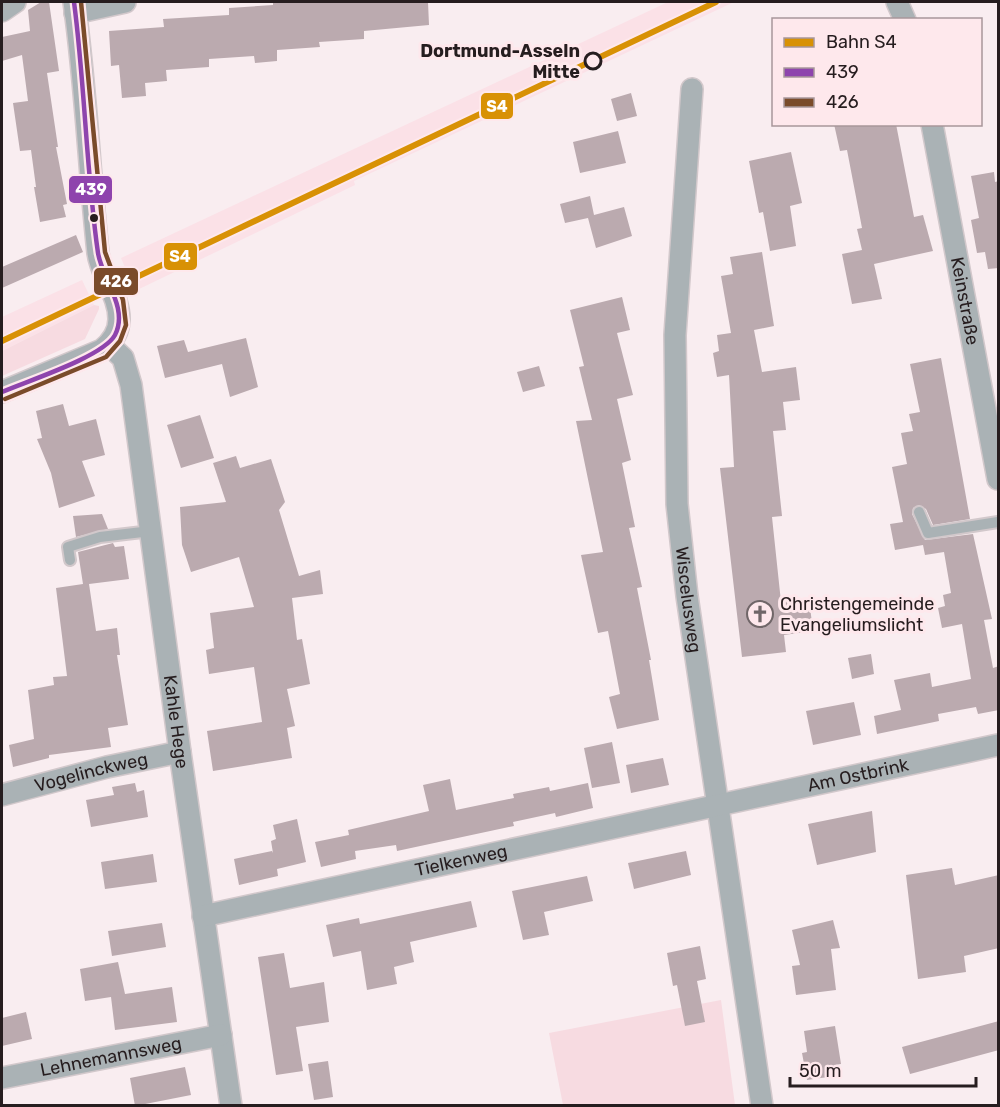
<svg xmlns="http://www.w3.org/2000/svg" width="1000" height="1107" font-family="Rubik,sans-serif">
<rect width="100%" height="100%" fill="#f9edf0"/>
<path fill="#fbe1e7" d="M668,2H734L354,181L355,185L135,291L121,258Z
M82,280L94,305L2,351V317Z"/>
<path fill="#f7dbe1" d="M94,305L99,306V309L85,339L2,376V351Z
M721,1000L735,1105H563L549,1033Z"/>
<path fill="#bbaaaf" d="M41,2H49L59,71L47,73L58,147H56L67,204L63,205L66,217L40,222L34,187H36L31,150L20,151L13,103L28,101L22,55L2,61V37L30,31L28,10Z
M273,2H428L429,25L364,31V39L319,42L320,47L277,50V61L255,63L254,56L209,59V67L166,70L167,81L145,83L146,96L122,98L119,65L111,66L109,31L164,27L163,19L229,15V8L273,5Z
M631,93L637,116L617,121L611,99Z
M834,124H896L914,217L923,215L933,251L874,264L882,299L852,304L842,254L862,250L857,229L862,228L847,150L840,151Z
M618,131L626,163L580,173L573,142Z
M791,152L802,203L790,206L796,246L770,251L763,212L759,213L749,161Z
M994,172L995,182L999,181V268L988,269L985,252L977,253L971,220L979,218L971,176Z
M590,196L594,215L624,207L632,236L596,248L588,218L565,223L560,204Z
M76,235L83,252L2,288V267Z
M762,252L774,326L754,330L762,372L796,367L800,400L783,402L786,430L773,431L782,516L772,517L781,602L809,599L813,631L784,635L786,652L742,657L720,468L734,467L729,375L717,377L713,353L719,351L717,335L731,333L721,276L733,274L730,257Z
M622,297L630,330L617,333L633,395L617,399L631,460L622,463L635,527L629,528L642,587L637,588L651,660H649L659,720L617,729L609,697L620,694L608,631L598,633L581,555L603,552L576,421L592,420L579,367L584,366L570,310Z
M246,338L258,387L230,397L222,364L165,378L157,346L184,340L188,352Z
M941,358L970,519L933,525L926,509L919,505L913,508L912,514L925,540L973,534L992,619L984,620L993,668L999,666V710L978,714L976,707L938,714L939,721L877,734L874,716L901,710L894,680L930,673L932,687L971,679L962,624L942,628L938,608L945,606L943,595L951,593L944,552L925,555L923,545L895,550L890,524L903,522L892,467L907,464L901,433L913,431L909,414L920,412L910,364Z
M539,366L545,386L523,392L517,372Z
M63,404L69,426L96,419L105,455L82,461L95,496L59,508L51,473L37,439L42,438L36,411Z
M200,415L214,458L181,468L167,425Z
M236,456L240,468L271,459L285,502L279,510L299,576L320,570L323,594L292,598L297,640L302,639L310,684L287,689L295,726L287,728L292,758L213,771L207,731L262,722L254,667L209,674L206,650L214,648L210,613L254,607L239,557L191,572L182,545L180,507L226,502L213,463Z
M102,514L108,529L76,537L73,516Z
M113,543L115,547L124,546L129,579L89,584L96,631L117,628L120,655H117L128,725L108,728L111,747L49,755V758L13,767L9,745L34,739L28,690L54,685L53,677L67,676L56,588L83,584L78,552Z
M871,654L874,674L852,679L848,658Z
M854,702L861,735L813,745L806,711Z
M612,742L620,783L592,788L584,748Z
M663,758L669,785L631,793L626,765Z
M450,779L456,810L514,798L513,794L549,787L550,791L588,783L593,808L556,817L555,813L513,822L514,826L397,851L396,845L355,851L356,859L321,867L315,842L349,835L348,830L429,811L423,785Z
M135,783L137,792L144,790L148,817L91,827L86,800L114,795L112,787Z
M872,811L876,852L817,865L808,824Z
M297,819L306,862L277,869L278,876L239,885L234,859L272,851L273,853L271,841L276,839L273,825Z
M686,851L691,875L634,889L628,863Z
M153,854L157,882L105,889L101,862Z
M952,868L955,885L999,875V948L964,956L966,972L918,979L906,875Z
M587,876L593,901L544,912L549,935L523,940L512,891Z
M471,901L477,927L410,942L414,962L394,967L397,984L367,990L361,951L333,957L326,925L359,918L360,924Z
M833,920L840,948L831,949L836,990L796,995L792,966L800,965L792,930Z
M162,923L166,947L112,956L108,931Z
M700,946L706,979L697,981L705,1022L685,1026L677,985L673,986L667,953Z
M284,953L290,988L324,982L329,1022L296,1027L303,1071L276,1075L258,957Z
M118,962L125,994L172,987L177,1022L115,1030L111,997L85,1001L80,969Z
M26,1012L32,1039L2,1046V1018Z
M999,1021V1050L910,1074L902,1047Z
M835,1026L841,1064L834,1065L835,1076L807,1080L802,1053L807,1052L804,1031Z
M328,1061L333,1097L314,1100L308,1064Z
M185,1067L191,1095L135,1106L130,1078Z"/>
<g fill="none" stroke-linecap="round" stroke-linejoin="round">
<defs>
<path id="lane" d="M919,512L928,533L998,522
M70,560L68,547L100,537L151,531"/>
<g id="street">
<path d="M897,2L905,20"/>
<path d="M2,11L15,2"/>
<path d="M75,13L125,2"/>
<path id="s1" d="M692,89L675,335L677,504L687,596L762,1106"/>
<path id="s2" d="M932,124L998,479"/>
<path id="s3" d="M109,345L123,358L131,385L180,752L231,1106"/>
<path d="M2,392L102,350C112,342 119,332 119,319C119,295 101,276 98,253C89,170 86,85 74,2"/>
<path id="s4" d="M2,795L107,767L180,752"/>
<path id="s5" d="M203,916L998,745"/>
<path id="s6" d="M2,1078L221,1035"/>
</g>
</defs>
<use href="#lane" stroke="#d2c8cb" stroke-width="14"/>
<use href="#street" stroke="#d2c8cb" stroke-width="24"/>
<use href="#lane" stroke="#aab2b5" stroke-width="10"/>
<use href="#street" stroke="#aab2b5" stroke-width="21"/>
<defs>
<path id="bus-1" d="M2,392C27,381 103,357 115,335C129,308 102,279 98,253C86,170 85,85 74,2"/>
<path id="bus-2" d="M5,399L106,357L120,341L126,325L123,300L105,252L81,2"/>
</defs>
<use href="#bus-1" stroke="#fee8ec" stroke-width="9"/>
<use href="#bus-2" stroke="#fee8ec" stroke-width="9"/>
<use href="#bus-1" stroke="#8e44ad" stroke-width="4.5"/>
<use href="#bus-2" stroke="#7a4b2a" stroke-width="4.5"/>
<defs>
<path id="rail-1" d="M2,341L716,2"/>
</defs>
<use href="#rail-1" stroke="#fee8ec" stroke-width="10"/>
<use href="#rail-1" stroke="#d89105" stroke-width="6"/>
</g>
<defs>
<symbol id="church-ring" viewBox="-11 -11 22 22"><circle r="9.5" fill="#fee8ec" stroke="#706668" stroke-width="1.5"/><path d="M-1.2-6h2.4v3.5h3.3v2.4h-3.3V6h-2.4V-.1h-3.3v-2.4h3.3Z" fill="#706668"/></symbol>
</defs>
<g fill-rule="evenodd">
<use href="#church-ring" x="745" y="599" width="30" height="30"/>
</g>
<circle fill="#fee8ec" stroke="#261d1f" stroke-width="3" cx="593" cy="61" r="8"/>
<circle fill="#261d1f" stroke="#fee8ec" stroke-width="2" cx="94" cy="218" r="5"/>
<g text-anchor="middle" stroke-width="6" stroke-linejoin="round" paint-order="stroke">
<g font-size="18" font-weight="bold" fill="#261d1f" stroke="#fee8ec" text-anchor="end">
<text x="580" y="57">Dortmund-Asseln<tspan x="580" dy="21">Mitte</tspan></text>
</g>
<g font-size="18" fill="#261d1f" stroke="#fee8ec">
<text dy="6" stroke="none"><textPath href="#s2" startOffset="180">Keinstraße</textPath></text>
<text dy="6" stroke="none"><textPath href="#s1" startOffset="512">Wiscelusweg</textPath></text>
<text dy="6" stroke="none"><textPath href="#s3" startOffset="387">Kahle Hege</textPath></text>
<text dy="6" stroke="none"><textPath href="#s4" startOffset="92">Vogelinckweg</textPath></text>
<text dy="6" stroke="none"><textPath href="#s5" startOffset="670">Am Ostbrink</textPath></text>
<text dy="6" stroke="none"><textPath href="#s5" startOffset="264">Tielkenweg</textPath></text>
<text dy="6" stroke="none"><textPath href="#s6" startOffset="111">Lehnemannsweg</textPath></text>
</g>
<g font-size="18" fill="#261d1f" stroke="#fee8ec" text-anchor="start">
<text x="780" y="610">Christengemeinde<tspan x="780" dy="21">Evangeliumslicht</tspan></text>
</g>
</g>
<g stroke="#fee8ec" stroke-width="2">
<rect x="480" y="92" width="34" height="28" rx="6" fill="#d89105"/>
<rect x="68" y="175" width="45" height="29" rx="6" fill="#8e44ad"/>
<rect x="163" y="242" width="35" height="29" rx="6" fill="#d89105"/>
<rect x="93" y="267" width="46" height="29" rx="6" fill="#7a4b2a"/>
</g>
<g font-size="16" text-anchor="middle" font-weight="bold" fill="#fff">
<text x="497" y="112">S4</text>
<text x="91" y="195">439</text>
<text x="180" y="262">S4</text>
<text x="116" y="287">426</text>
</g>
<rect width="1000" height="1107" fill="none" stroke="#261d1f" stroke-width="6"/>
<rect x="772" y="18" width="210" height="108" fill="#fee8ec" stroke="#a8979a" stroke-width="1.5"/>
<rect x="784" y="38" width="30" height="9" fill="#d89105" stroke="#a8979a" stroke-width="1.5"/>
<text x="826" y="48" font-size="18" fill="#261d1f">Bahn S4</text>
<rect x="784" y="68" width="30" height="9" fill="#8e44ad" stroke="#a8979a" stroke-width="1.5"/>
<text x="826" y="78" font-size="18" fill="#261d1f">439</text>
<rect x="784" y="98" width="30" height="9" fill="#7a4b2a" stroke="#a8979a" stroke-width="1.5"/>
<text x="826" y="108" font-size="18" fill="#261d1f">426</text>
<path d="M790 1077v9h186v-9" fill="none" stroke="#261d1f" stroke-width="3"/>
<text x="799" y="1077" font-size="18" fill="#261d1f" stroke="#fee8ec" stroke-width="4.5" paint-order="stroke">50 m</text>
</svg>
